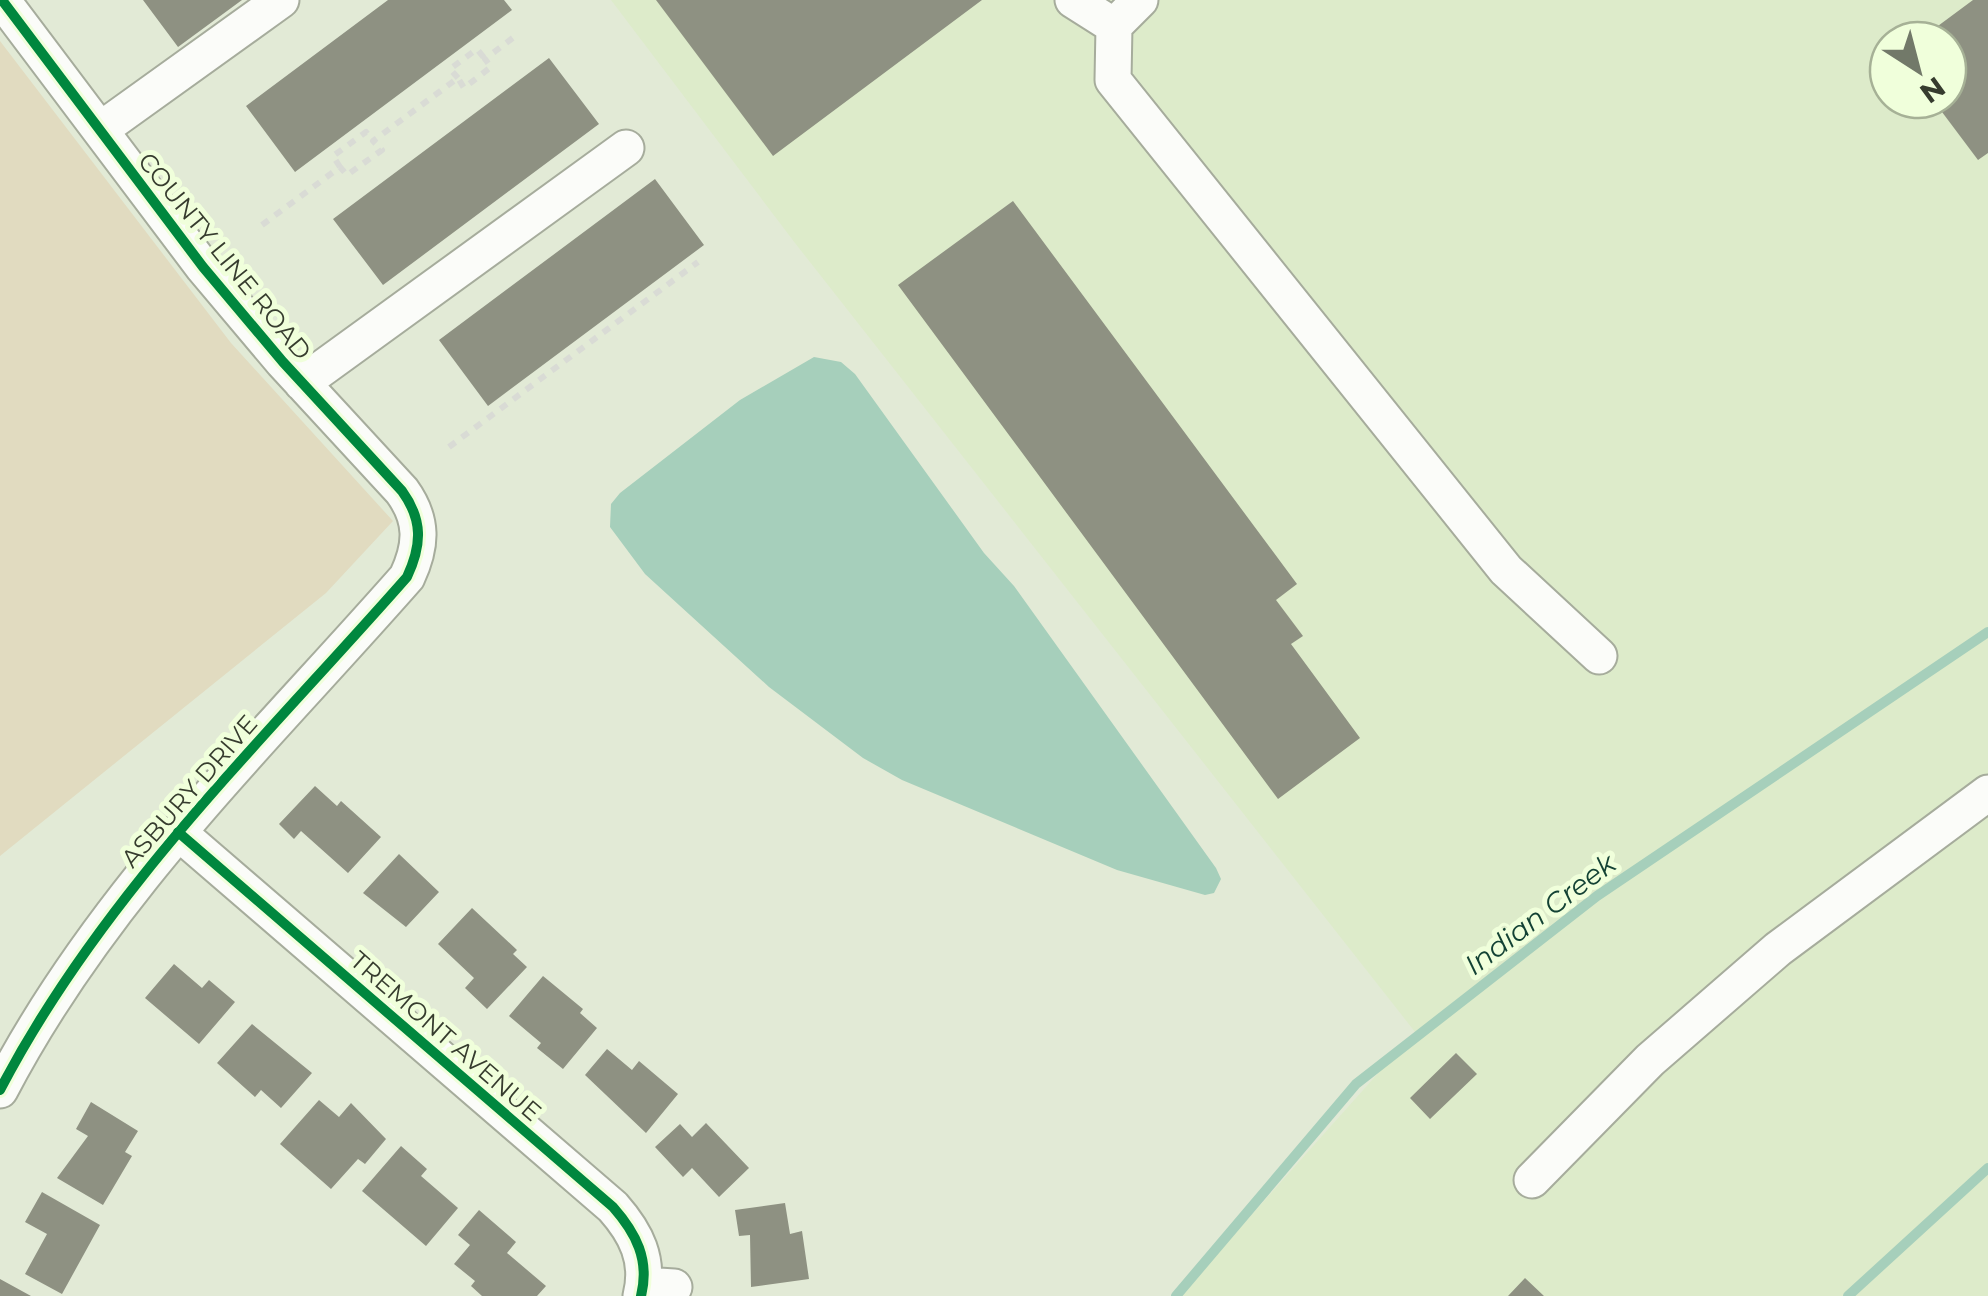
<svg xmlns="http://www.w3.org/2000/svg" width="1988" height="1296" font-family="Montserrat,sans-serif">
<rect width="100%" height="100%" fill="#e2ead6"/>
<path fill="#ddebca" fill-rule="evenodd" d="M611,0H1988V1296H1179L1381,1070L1419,1037L795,243ZM1888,40H1948V100H1888Z"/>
<path fill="#e1dbc0" d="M0,41L231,343L393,521L326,593L0,856Z"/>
<path fill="#a6cfbb" d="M814,357L841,362L855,374L984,553L1014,586L1216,868L1221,879L1214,893L1205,895L1117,870L902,780L863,758L769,687L645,574L610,527L611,504L620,493L740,400Z"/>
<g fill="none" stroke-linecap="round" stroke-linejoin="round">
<path stroke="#a6cfbb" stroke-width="10" d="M1176,1296L1356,1084L1597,896L1988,632
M1848,1296L1988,1168"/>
</g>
<path fill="#8e9182" d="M143,0H242L178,47Z
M388,0H504L512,10L295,172L246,106Z
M656,0H982L773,156Z
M1973,0H1988V153L1978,160L1933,100H1948V40H1919Z
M549,58L599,124L383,285L333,219Z
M655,179L704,245L488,406L439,340Z
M1013,201L1297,584L1276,600L1303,636L1291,644L1360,738L1278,799L898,285Z
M315,786L337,806L341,801L381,837L348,873L301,831L294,839L279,824Z
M399,854L439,892L406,927L363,893Z
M472,908L517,950L513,954L527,967L487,1009L465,988L474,978L438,944Z
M174,964L202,988L209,980L235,1002L199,1044L145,998Z
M543,976L583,1009L580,1013L597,1028L563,1069L537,1048L541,1043L509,1016Z
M252,1024L312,1073L281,1108L261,1090L255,1097L217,1063Z
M607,1049L632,1070L639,1061L678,1094L646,1133L585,1075Z
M1456,1053L1477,1074L1430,1119L1410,1098Z
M319,1100L339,1117L351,1103L386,1139L365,1164L358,1159L331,1189L280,1144Z
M91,1102L138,1131L125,1152L132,1156L103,1205L57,1178L88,1136L76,1129Z
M706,1123L749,1168L719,1197L692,1168L683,1177L655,1147L680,1124L692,1137Z
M401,1146L427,1169L421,1176L458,1208L426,1246L362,1191Z
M42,1192L100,1225L62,1294L25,1274L47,1234L25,1222Z
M785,1203L790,1234L802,1231L809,1279L751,1287L750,1235L739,1236L735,1210Z
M479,1210L516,1242L507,1253L546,1286L537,1296H482L471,1286L475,1281L454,1264L470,1245L458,1235Z
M1525,1278L1544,1296H1508Z
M0,1279L31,1296H0Z"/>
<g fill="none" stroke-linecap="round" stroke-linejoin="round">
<defs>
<path id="minor" d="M1073,0L1114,26
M1140,0L1114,26L1113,80L1506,570L1599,656
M100,130L281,0
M302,383L626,148
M178,832L613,1207C636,1233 650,1260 641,1296
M0,1090C102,894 263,741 407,577C422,545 423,520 402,491L283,362L203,267L2,0
M1532,1180L1650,1060L1778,949L1988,793
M643,1285L674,1287"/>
</defs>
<use href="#minor" stroke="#a6ac9c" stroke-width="39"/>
<path stroke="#d9dbd5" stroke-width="6" stroke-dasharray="8 8" stroke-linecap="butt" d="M458,78L450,69L477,49L485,59
M340,167L333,156L366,132L373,141
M262,225L340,167L347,175L382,150L373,141L458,78L464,88L491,67L485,59L514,37
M449,447L698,262"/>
<use href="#minor" stroke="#fbfcf9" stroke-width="35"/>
<defs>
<path id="cycleway" d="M178,832L613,1207C636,1233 650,1260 641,1296
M0,1090C102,894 263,741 407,577C422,545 423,520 402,491L283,362L203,267L2,0"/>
</defs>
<use href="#cycleway" stroke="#f0ffdb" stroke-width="16"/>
<use href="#cycleway" stroke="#00873e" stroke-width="10"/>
</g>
<g text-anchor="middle" stroke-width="10" stroke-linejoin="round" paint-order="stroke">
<g font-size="25" fill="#363c2e" stroke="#f0ffdb">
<text transform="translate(225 256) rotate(51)" y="9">COUNTY LINE ROAD</text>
<text transform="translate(189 791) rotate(-49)" y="9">ASBURY DRIVE</text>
<text transform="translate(446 1036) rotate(41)" y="9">TREMONT AVENUE</text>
</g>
<g font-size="28" font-style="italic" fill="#134234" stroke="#f0ffdb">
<text transform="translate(1540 914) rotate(-37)" y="10">Indian Creek</text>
</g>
</g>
<g transform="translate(1918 70) rotate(144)"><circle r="48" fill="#f0ffdb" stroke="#a6b196" stroke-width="2.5"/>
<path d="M0-8L18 38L0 25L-18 38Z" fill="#727969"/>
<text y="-15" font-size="28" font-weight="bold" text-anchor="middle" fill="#363c2e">N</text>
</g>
</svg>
